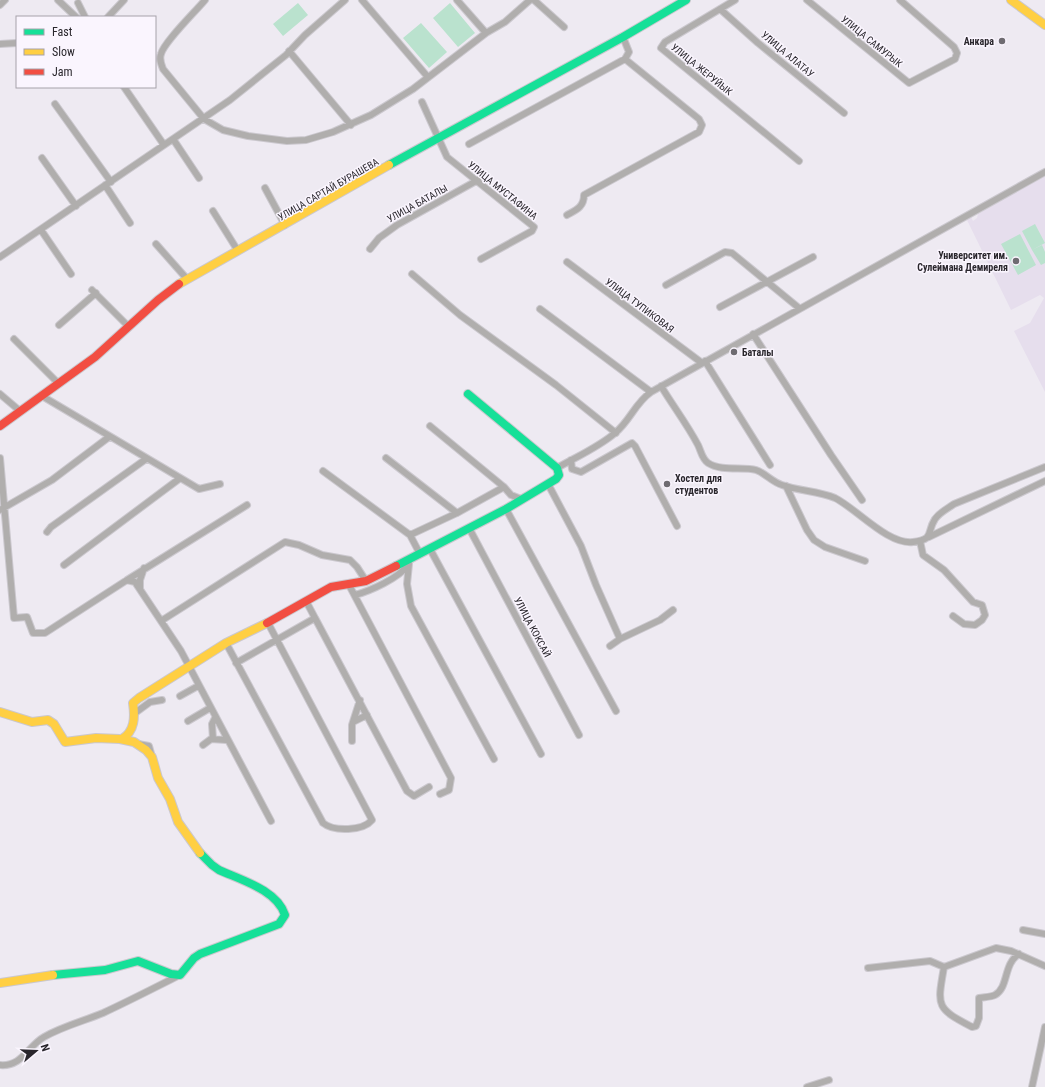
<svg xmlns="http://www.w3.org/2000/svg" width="1045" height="1087" font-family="'Roboto Condensed',sans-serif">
<rect width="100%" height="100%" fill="#eeeaf2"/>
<path fill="#e6deed" d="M1045,176V392L1014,331L1030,323L1044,298L1040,295L1011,310L967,220L971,217L973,221L977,218L978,214Z"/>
<path fill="#bae2ce" d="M298,3L308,15L283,36L273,24Z
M450,3L475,33L458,47L433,18Z
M421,23L447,52L429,68L403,38Z
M1035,224L1045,243L1032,250L1022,231Z
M1020,234L1036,265L1018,275L1001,244Z
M1042,245L1045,252V263L1041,265L1032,250Z"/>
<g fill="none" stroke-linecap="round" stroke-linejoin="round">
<defs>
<path id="street" d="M58,0L76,17
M205,0C196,11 164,42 161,54C159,59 161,64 163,69L204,119L223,130L248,136L287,141L306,140L333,132L371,115L413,89L486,33L505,22L530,0
M362,0L427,76
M457,0L486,33
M534,0L564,27
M735,0L665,42L661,48L799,161
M807,0L909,83L955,59L957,53L954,47L900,0
M78,3L85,17
M0,5L5,0
M720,9L758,43L844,113
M108,17L124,0
M623,37L629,52L625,59
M0,44L17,43
M289,51L351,125
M124,87L164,145
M422,102L447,157L534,227L532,231L481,259
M55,104L111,182
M173,139L199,178
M469,144L625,59L699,119L702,125L699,132L584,195C584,207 576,210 567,215
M42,158L76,206
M105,185L130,223
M265,188L285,225
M213,211L238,251
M41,230L71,274
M156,244L187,279
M370,249L379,238L397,225L478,180
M0,257L230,100L286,55L305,35L345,0
M567,262L702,363
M412,274L460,315L556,385L616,433
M666,285L725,252L732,253L799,308
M92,290L128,326
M720,307L813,257
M540,309L651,392
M59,325L96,293
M753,334L831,455L862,500
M14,339L59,384
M705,361L770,465
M661,386C673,406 687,424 698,445C701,451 702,459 708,463C722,472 744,466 756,470C765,473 772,482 782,485C799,491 819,491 835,498C857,509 888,545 913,542C935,539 926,533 935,519C940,512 947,509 954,504L1045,467
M0,394L20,411
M42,396L199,489L220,484
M430,426L504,487L511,495L521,499
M0,458L14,618L27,617L33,633H45L127,580L135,582L181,651L271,821
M386,458L457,513
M571,460L572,469L581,472L632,443L635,446L677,526
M557,468C576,457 599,447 615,433C630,421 635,403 651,392L1045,172
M323,471L410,535L420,554
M548,484L581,546L596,585L620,639L610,646
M786,486L807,530L814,540L825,547L865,561
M506,509L616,711
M0,510L52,480L109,437
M469,528L579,735
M47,532L51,527L146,459
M410,535L457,513L504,487
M929,537L1045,481
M920,541L923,555L944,570L973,602L982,605L985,615L982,620L975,625L964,624L953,616
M430,549L541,754
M409,564L407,584L411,606L494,759
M64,565L179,479
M127,580L247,505
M349,585L451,778L449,790L440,794
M140,588V580L144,568
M355,595C370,591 399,578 408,565
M315,618L407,791L414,796L429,787
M161,621L285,542L299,545L322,555L350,560L357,567L366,581
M620,639L660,620L673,610
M226,643L323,823C334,832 363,831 372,820L268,623
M236,663L315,618L306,601
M180,696L198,686
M135,713L150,702L162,700
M188,721L210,708
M353,722L367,715
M213,739L212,724L215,718
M352,741V725L360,700
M138,744L149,746L152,757
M203,745L211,739L226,740
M1023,930L1045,934
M944,967C937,1007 936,1008 972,1027L976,1026L979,1018V998C984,997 991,997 995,995C1009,987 1003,964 1019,954
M868,968L930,961L944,967L996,948L1011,951L1045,966
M0,1065C22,1067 28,1046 44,1037C63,1026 84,1021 103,1013C129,1001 154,988 180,975
M807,1087L829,1080
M1032,1087L1045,1027"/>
<path id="fast" d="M389,165L623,37L686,0
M396,566L506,509L556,479L559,475L557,468L468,394
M53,975L105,970L138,961L171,974L180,975L194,958L200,954L279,924L285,915C277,890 241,880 219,870L212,865L200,853"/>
<path id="slow" d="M1011,0L1045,25
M179,284L389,165
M0,712L32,722L48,720L54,724L65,742L96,738L120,739L134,742L146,750L152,757L158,778L170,799L178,822L200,853
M122,739C135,731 135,717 133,703L139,698L226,643L267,623
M0,983L53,975"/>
<path id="jam" d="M0,426L95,357L158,300L179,284
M267,623L331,587L366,581L396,566"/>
</defs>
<use href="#street" stroke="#cbc8ce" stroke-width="8"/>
<use href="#fast" stroke="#cbc8ce" stroke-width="10"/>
<use href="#slow" stroke="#cbc8ce" stroke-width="10"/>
<use href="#jam" stroke="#cbc8ce" stroke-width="10"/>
<use href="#street" stroke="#b0aead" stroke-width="6"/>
<use href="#fast" stroke="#16e098" stroke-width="8"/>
<use href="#slow" stroke="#ffcf43" stroke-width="8"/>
<use href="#jam" stroke="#f24e42" stroke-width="8"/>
</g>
<g fill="#6e6b71" stroke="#faf5fe" stroke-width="1.5">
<circle cx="1002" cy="41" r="4"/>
<circle cx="1016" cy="261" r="4"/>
<circle cx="734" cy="352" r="4"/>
<circle cx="667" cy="484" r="4"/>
</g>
<g text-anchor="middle" stroke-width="3" stroke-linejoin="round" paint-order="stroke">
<g font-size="10" fill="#29262c" stroke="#faf5fe">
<text transform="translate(872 41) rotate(39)" y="4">УЛИЦА САМУРЫК</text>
<text transform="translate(788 54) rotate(40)" y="4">УЛИЦА АЛАТАУ</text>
<text transform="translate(702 69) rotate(39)" y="4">УЛИЦА ЖЕРУЙЫК</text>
<text transform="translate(328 189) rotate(-30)" y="4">УЛИЦА САРТАЙ БУРАШЕВА</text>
<text transform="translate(503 190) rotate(39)" y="4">УЛИЦА МУСТАФИНА</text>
<text transform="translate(417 203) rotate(-29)" y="4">УЛИЦА БАТАЛЫ</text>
<text transform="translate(640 305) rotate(37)" y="4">УЛИЦА ТУПИКОВАЯ</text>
<text transform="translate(533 627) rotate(62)" y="4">УЛИЦА КОКСАЙ</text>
</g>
<g font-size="10" font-weight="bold" fill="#29262c" stroke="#faf5fe" text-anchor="end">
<text x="994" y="45">Анкара</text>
<text x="1008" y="259">Университет им.<tspan x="1008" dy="12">Сулеймана Демиреля</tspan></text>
<text x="742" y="356" text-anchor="start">Баталы</text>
<text x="675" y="482" text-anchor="start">Хостел для<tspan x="675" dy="12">студентов</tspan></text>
</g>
</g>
<rect x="16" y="16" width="140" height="72" fill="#faf5fe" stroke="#a6a2aa"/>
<rect x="24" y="29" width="20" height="6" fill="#16e098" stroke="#a6a2aa"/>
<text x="52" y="36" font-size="12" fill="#29262c">Fast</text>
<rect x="24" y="49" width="20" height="6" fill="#ffcf43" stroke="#a6a2aa"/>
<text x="52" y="56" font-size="12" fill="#29262c">Slow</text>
<rect x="24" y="69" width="20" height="6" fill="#f24e42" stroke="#a6a2aa"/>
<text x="52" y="76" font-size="12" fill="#29262c">Jam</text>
<g transform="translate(36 1051) rotate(71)" stroke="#faf5fe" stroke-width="3" paint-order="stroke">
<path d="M0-3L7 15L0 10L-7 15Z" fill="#29262c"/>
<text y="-6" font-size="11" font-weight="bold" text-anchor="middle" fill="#29262c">N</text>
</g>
</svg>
